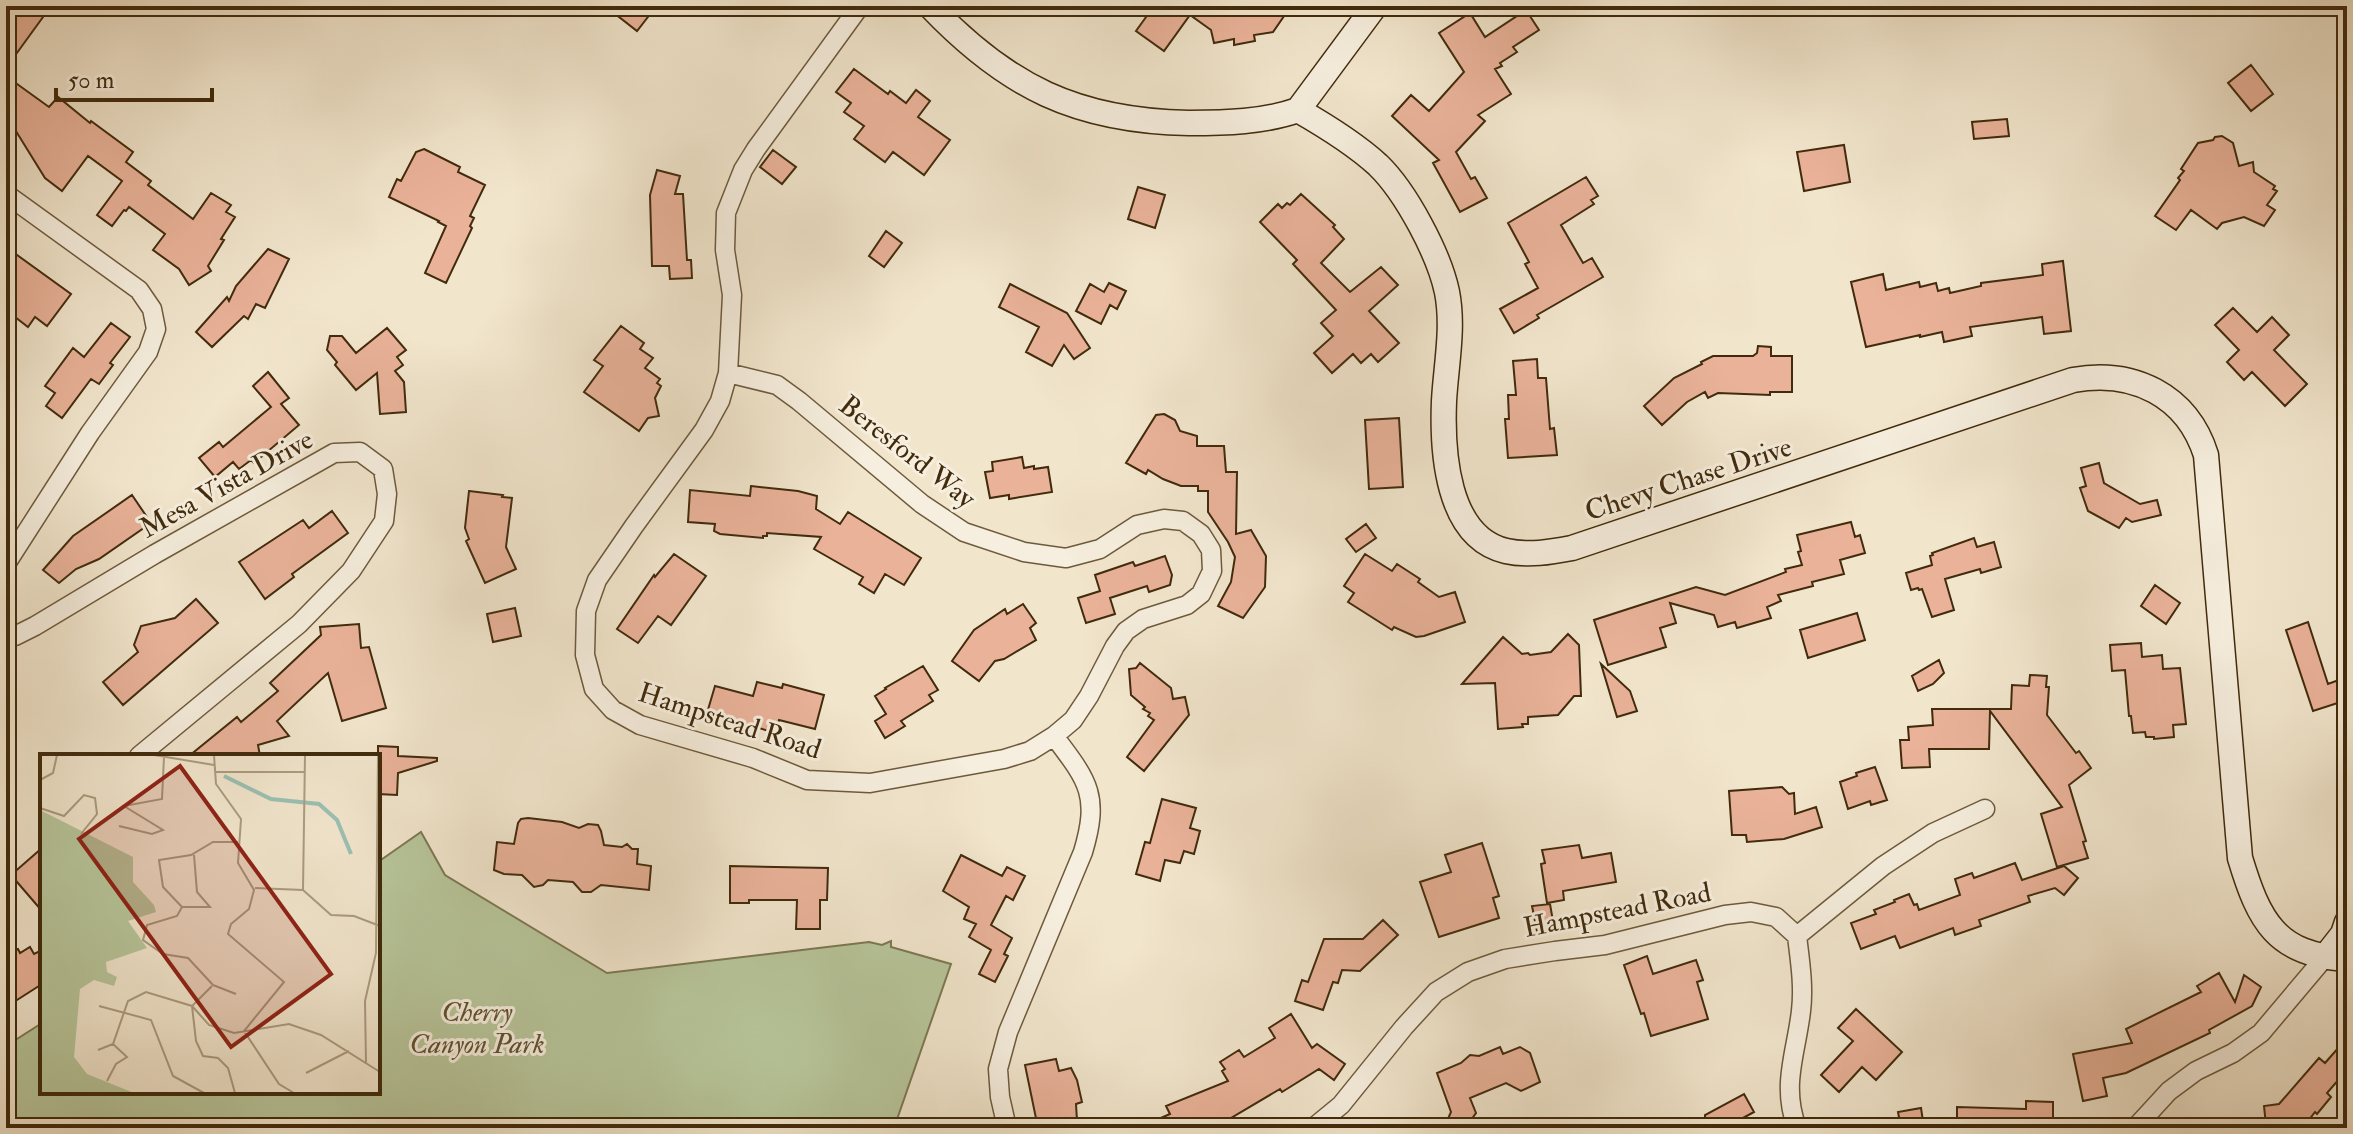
<svg xmlns="http://www.w3.org/2000/svg" width="2353" height="1134" font-family="'IM FELL Double Pica',serif">
<rect width="100%" height="100%" fill="#f1e5cc"/>
<filter id="stains"><feTurbulence type="fractalNoise" baseFrequency=".0025" numOctaves="4"/><feColorMatrix values="0 0 0 0 .2 0 0 0 0 .09 0 0 0 0 .02 0 0 0 .5 -.17"/></filter>
<radialGradient id="worn" r=".72"><stop offset=".6" stop-color="#630" stop-opacity="0"/><stop offset="1" stop-color="#630" stop-opacity=".3"/></radialGradient>
<path fill="#b7c59a" stroke="#7c7853" stroke-width="2" d="M421,832L445,875L607,973L869,942L882,945L891,941V947L951,964L894,1128H6V1046L42,1023V1092H378V862Z"/>
<path fill="#e9b299" stroke="#412b0c" stroke-width="2" d="M11,6H51L6,68V13Z
M605,6H643L651,13L637,31Z
M1154,6H1291L1273,32L1254,35L1255,41L1234,45V39L1214,43L1211,30L1190,15L1164,51L1136,31Z
M1526,10L1539,30L1513,47L1517,52L1500,63L1502,66L1495,69L1511,94L1478,115L1485,121L1456,152L1471,179L1475,177L1487,198L1460,212L1433,163L1439,160L1392,116L1411,95L1429,111L1464,72L1439,33L1470,13L1485,37Z
M2251,65L2273,94L2251,111L2228,83Z
M854,69L888,94L890,91L906,103L916,90L930,101L918,117L950,140L924,175L893,152L885,162L854,139L864,126L844,112L851,103L836,92Z
M6,76L49,107L58,97L90,123L91,121L133,152L126,162L151,181L148,185L193,219L211,193L231,205L226,212L235,217L221,239L224,240L208,266L211,271L189,285L179,269L153,250L165,234L129,207L126,211L124,210L112,226L97,215L122,181L88,156L62,191L45,178L14,128L6,139Z
M2007,119L2009,136L1974,139L1972,122Z
M2222,136L2233,143L2239,166L2253,162L2254,172L2275,186L2273,189L2277,191L2267,205L2275,210L2264,226L2244,217L2222,223L2217,229L2191,210L2176,230L2155,216L2180,180L2178,178L2184,171L2181,169L2198,143L2213,140L2215,137Z
M1844,145L1850,182L1804,191L1797,152Z
M424,149L460,167L458,172L485,185L470,216L474,218L470,226L472,228L446,283L425,273L446,226L438,222L439,221L389,197L397,179L401,181L416,152Z
M773,150L796,167L782,184L760,167Z
M657,170L680,176L675,194H683L687,260H691L692,278L670,279L669,266H652L650,195Z
M1586,177L1598,196L1591,200L1594,204L1561,225L1583,263L1592,258L1603,277L1537,315L1539,318L1514,333L1500,309L1538,288L1525,264L1529,262L1508,223Z
M1138,187L1165,195L1155,228L1128,219Z
M1301,194L1335,225L1333,227L1344,239L1321,263L1350,292L1381,267L1398,285L1369,311L1399,343L1378,362L1371,354L1361,363L1353,354L1332,373L1314,353L1333,336L1321,323L1336,310L1293,264L1297,260L1260,222L1278,204L1282,208L1287,203L1290,205Z
M886,231L902,243L884,267L869,256Z
M6,247L71,294L47,326L35,317L28,327L6,310Z
M268,249L289,259L265,308L256,304L248,319L244,316L212,347L196,332L227,297L229,301L236,286Z
M2063,261L2071,331L2044,334L2042,317L1970,327L1972,336L1944,342L1942,332L1920,337V335L1866,347L1851,282L1883,274L1886,290L1919,282L1920,287L1936,283L1938,291L1949,288L1950,293L1981,286V283L2043,275L2042,264Z
M1109,283L1126,291L1117,309L1110,305L1101,324L1076,311L1090,284L1104,292Z
M1010,284L1067,313L1090,348L1074,359L1064,345L1052,366L1026,352L1039,327L999,307Z
M2233,308L2257,332L2272,317L2289,335L2274,350L2307,384L2285,406L2252,372L2244,380L2227,362L2239,350L2215,325Z
M111,323L130,337L110,363L113,365L99,384L91,379L62,418L46,406L55,393L45,386L73,348L84,357Z
M621,326L644,343L640,349L653,358L645,368L660,379L657,383L661,386L655,398L659,416L648,418L639,431L584,392L603,366L594,360Z
M387,328L406,350L397,357L403,365L395,371L404,382L406,412L380,414L377,373L356,390L335,365L337,362L327,350L330,336H342L356,353Z
M1758,346L1771,347V356H1792V392H1770V395L1718,393L1708,398L1705,392L1687,402L1662,425L1644,406L1674,378L1702,364L1701,362L1713,356H1753L1757,353Z
M1537,359L1538,378H1546L1550,429L1554,428L1557,455L1508,458L1505,419H1509L1508,395H1516L1513,361Z
M268,372L289,398L281,404L299,425L254,463L251,460L239,469L233,462L215,477L199,458L219,442L223,447L271,407L253,386Z
M1164,414L1175,420L1180,431L1197,436V446H1224L1226,472H1237L1236,534L1251,530L1266,556L1265,587L1243,618L1218,606L1231,582L1235,557L1228,542L1208,512V491H1198V486H1181L1163,479L1148,470L1146,474L1126,463L1156,415Z
M1399,418L1403,487L1369,489L1365,420Z
M1022,457L1024,468L1034,466V469L1048,467L1052,492L1009,499V495L990,498L985,472L993,471L992,462Z
M2099,463L2104,483L2140,504L2157,500L2161,515L2132,522L2126,518L2119,528L2088,511L2080,488L2086,486L2081,468Z
M751,486L798,491L817,496L816,509L840,524L848,512L921,558L904,585L885,574L874,593L859,584L863,577L814,549L821,537L767,533V536H763V538L720,534L714,531L715,524L688,522L690,490L750,496Z
M469,491L503,495L502,497L512,498L506,547L516,569L485,583L466,541L469,539L465,528Z
M132,495L151,523L99,559L76,569L59,583L43,570L73,536Z
M332,511L348,533L292,574L294,577L265,599L239,562L303,520L309,528Z
M1851,522L1855,537L1860,535L1865,553L1840,560L1844,574L1812,582L1813,586L1778,595L1781,601L1767,607L1771,618L1737,628L1735,622L1718,627L1714,615L1670,603L1676,623L1660,628L1666,647L1608,665L1594,620L1696,587L1725,595L1786,572L1785,569L1802,565L1798,552L1801,551L1797,535Z
M1366,524L1376,538L1356,552L1346,539Z
M1974,538L1977,547L1994,542L2001,567L1981,573L1980,569L1945,579L1954,610L1932,617L1922,589L1919,590L1918,588L1911,590L1906,573L1932,565L1930,556L1933,555L1932,553Z
M674,554L706,576L671,625L658,616L638,643L617,629L654,575L655,577Z
M1365,554L1392,571L1397,564L1420,579L1418,582L1439,597L1455,592L1465,622L1424,636L1416,637L1394,627L1392,630L1348,602L1354,593L1344,586Z
M1165,556L1172,575L1170,585L1149,592L1147,586L1110,598L1115,614L1086,623L1078,598L1100,591L1095,575L1133,562L1135,566Z
M2155,585L2180,603L2166,624L2141,606Z
M196,599L218,623L123,705L103,682L138,652L134,645L141,626L175,618Z
M1023,604L1036,623L1030,628L1036,640L1004,659L995,661L979,681L952,661L974,630L1005,609L1007,614Z
M515,608L521,636L493,642L487,614Z
M1857,613L1865,640L1808,658L1800,630Z
M2308,622L2328,684L2347,677V700L2313,711L2286,630Z
M359,624L361,648L369,647L386,708L342,721L328,673L277,721L289,736L258,745L260,756H189L237,717L241,722L278,691L270,683L321,635L320,627Z
M1568,634L1579,645L1581,696H1574L1558,715L1528,717V724H1522L1523,727L1498,729L1495,683L1462,684L1503,637L1522,654L1528,653L1530,655L1551,652Z
M2141,643L2142,657L2162,655L2163,669L2180,668L2186,724L2173,725L2174,737L2154,739V737H2146L2145,732L2133,733L2131,716H2129L2125,670L2112,671L2110,645Z
M1939,660L1944,673L1933,684L1918,691L1912,676Z
M1140,663L1171,688L1173,699L1185,697L1189,715L1144,771L1127,757L1154,720L1148,716L1150,713L1143,709L1145,707L1131,695L1129,669L1136,668Z
M1601,664L1630,691L1637,711L1617,717Z
M923,666L938,690L929,695L933,701L901,721L905,726L885,738L875,721L886,714L875,696L886,689L885,688Z
M2030,675L2047,676L2046,687H2049L2047,715L2076,753L2079,751L2091,768L2069,785L2086,841L2083,842L2088,858L2057,867L2041,814L2062,807L1990,711L1989,749H1929L1930,767L1902,768L1900,740H1909L1908,727L1933,725L1932,709H2011L2012,685L2029,686Z
M757,682L782,688L783,684L824,695L815,729L779,720L776,733L707,713L715,686L753,696Z
M378,746L398,747V756L437,758V761L398,773L397,795L378,794Z
M1875,767L1887,800L1871,805L1870,801L1848,809L1840,782L1857,776L1856,773Z
M1782,787L1789,794L1794,793L1795,814L1816,807L1822,827L1784,839L1747,842L1746,835H1732L1729,791Z
M1162,799L1196,808L1190,828L1200,831L1194,854L1184,851L1180,863L1165,860L1160,881L1136,874L1145,842L1150,843Z
M528,818L562,822L579,828L588,824L598,825L601,831L604,845L622,847L627,844L632,849H638L637,864L651,866L649,890L601,885L591,892H582L573,882L548,880L543,885L534,887L522,875L504,874L494,870L497,842L514,844L518,823L521,819Z
M1482,843L1499,896L1493,898L1499,918L1439,937L1420,882L1451,872L1445,855Z
M1579,845L1582,858L1611,853L1616,882L1563,891L1564,900L1547,903L1541,864L1545,863L1542,850Z
M42,848V911L11,875Z
M961,855L1002,876L1007,867L1025,876L1013,900L1006,896L991,925L1012,938L1004,954L1008,956L995,982L979,974L991,950L969,937L976,924L964,919L969,907L943,891Z
M2015,863L2022,880L2064,866L2078,878L2064,895L2055,888L2028,896L2030,902L1979,920L1981,926L1955,935L1953,928L1900,948L1895,936L1861,949L1851,923L1876,914L1874,910L1895,902L1894,900L1909,894L1914,905L1917,904L1919,910L1960,895L1955,879L1972,873L1974,878Z
M730,866L828,868L827,900H820V929H796L797,900H749V903H730Z
M1550,904L1554,927L1537,931L1532,906Z
M1383,920L1398,935L1360,971L1342,970L1338,983L1333,982L1323,1010L1295,1001L1302,980L1308,982L1324,939H1363Z
M30,947L34,954L42,950V984L6,1007V953L18,949L20,953Z
M1647,956L1653,974L1696,960L1703,980L1697,982L1708,1019L1651,1036L1644,1013L1641,1014L1624,965Z
M2219,973L2235,1002L2244,975L2261,987L2252,1006L2209,1030L2210,1033L2126,1073L2103,1078L2107,1096L2083,1101L2073,1054L2132,1043L2126,1029L2201,992L2197,986Z
M1856,1009L1902,1052L1876,1080L1862,1067L1839,1092L1821,1075L1853,1041L1838,1028Z
M1291,1014L1312,1048L1317,1044L1345,1064L1334,1080L1319,1069L1282,1092L1280,1089L1214,1128H1138L1170,1114L1166,1106L1228,1081L1222,1071L1225,1069L1220,1062L1239,1050L1244,1057L1275,1038L1269,1028Z
M2347,1038V1070L2327,1093L2331,1097L2317,1114L2315,1112L2308,1121L2266,1125L2264,1106L2279,1104L2319,1058L2325,1063Z
M1500,1047L1503,1054L1520,1047L1530,1053L1540,1082L1521,1091L1506,1083L1470,1098L1476,1113L1471,1120L1444,1128L1451,1112L1437,1073L1461,1063L1470,1055L1479,1056Z
M1056,1059L1059,1071L1071,1068L1077,1080L1082,1102L1076,1104L1077,1121L1072,1122L1074,1128H1038L1025,1065Z
M1744,1094L1754,1112L1730,1125L1729,1128H1705V1115Z
M2026,1101L2053,1102V1128H1957V1107L2026,1109Z
M1921,1108L1924,1128H1901L1898,1112Z"/>
<g fill="none" stroke-linecap="round" stroke-linejoin="round">
<defs>
<path id="street" d="M6,194L139,290L152,309L156,329L148,352L90,433L6,564
M728,373L777,385L799,401L922,504L964,532L1024,552L1066,558L1100,549L1137,525L1164,519L1183,521L1201,534L1211,550L1212,571L1201,594L1187,605L1143,619L1126,631L1115,646L1089,696L1073,720L1054,736L1030,751L1004,759L870,783L807,780L753,758L640,725L613,710L594,689L585,655L586,611L597,580L634,526L704,430L720,401L728,373L732,295L725,250L726,213L743,170L756,149L860,6
M6,633L15,636L35,626L155,554L334,453L360,452L383,469L387,494L384,521L351,571L299,624L139,756
M1797,936L1883,866L1933,833L1985,809
M1007,1128L1000,1097L998,1069L1008,1032L1083,852C1100,795 1088,781 1054,736
M1313,1128L1341,1105L1404,1027L1436,992L1468,972L1505,959L1555,951L1605,945L1725,915L1751,912L1776,917L1797,936C1800,961 1804,986 1801,1011C1796,1054 1781,1085 1797,1128
M2135,1128L2169,1091L2196,1071L2233,1053L2261,1033L2325,957"/>
<path id="secondary" d="M930,6C1007,87 1077,121 1189,123C1225,123 1264,122 1298,110C1326,126 1354,143 1378,165C1406,192 1439,254 1447,292C1454,328 1446,365 1444,401C1442,450 1446,537 1506,551C1528,556 1551,552 1572,548L2073,380C2133,369 2187,395 2206,455L2240,858C2259,921 2276,955 2347,959
M1298,110L1375,6
M2325,957L2343,934L2347,922"/>
</defs>
<use href="#street" stroke="#6d5a3c" stroke-width="21"/>
<use href="#secondary" stroke="#412b0c" stroke-width="27"/>
<use href="#street" stroke="#f6eede" stroke-width="18"/>
<use href="#secondary" stroke="#f6eede" stroke-width="24"/>
</g>
<g text-anchor="middle" stroke-width="6" stroke-linejoin="round" paint-order="stroke">
<g font-size="28" fill="#412b0c" stroke="#f6eede">
<text transform="translate(908 451) rotate(38)" y="10">Beresford Way</text>
<text transform="translate(1688 478) rotate(-18)" y="10">Chevy Chase Drive</text>
<text transform="translate(226 483) rotate(-29)" y="10">Mesa Vista Drive</text>
<text transform="translate(730 720) rotate(18)" y="10">Hampstead Road</text>
<text transform="translate(1617 909) rotate(-11)" y="10">Hampstead Road</text>
</g>
<g font-size="28" font-style="italic" fill="#5e5230" stroke="#f6eede">
<text x="477" y="1021">Cherry<tspan x="477" dy="32">Canyon Park</tspan></text>
</g>
</g>
<g transform="translate(40 754)">
<rect width="340" height="340" fill="#f1e5cc"/>
<path d="M0,56L93,103V128L114,151L116,158L88,167L107,194L66,208L67,218L77,223L74,232L54,226L40,235L34,303L47,320L94,339H0Z" fill="#b7c59a"/>
<path fill="none" stroke="#9bc0b2" stroke-width="4" d="M184,22L231,45L279,50L297,66L311,100"/>
<path fill="none" stroke="#ab9b7f" stroke-width="2" d="M114,1L174,11M174,1L176,30L201,65L198,109L214,136L209,155L191,170L188,180L244,228L204,277L239,330L254,339M176,18H265M0,26L13,19L17,1M0,54L24,62L44,41L55,44L57,60L41,80M79,72L112,80L123,76L84,52L122,45L124,3M215,134L263,136L291,161L314,162L340,172M263,136L265,1M142,153L137,162L107,171L103,186L123,200L148,204L173,231M142,153L123,133L119,106L151,101L173,88H198M142,153H170L157,138L154,101M173,231L196,240M172,232L152,252L156,287L163,302L178,304L188,314L195,339M59,252L111,266L133,322L164,339M58,296L73,290L88,247L106,238L152,252L169,271L194,279L249,270L281,281L340,318M326,309L325,247L336,199L338,1M266,319L309,297M67,327L76,310L87,303L73,290"/>
<path fill="#8f2418" fill-opacity="0.15" stroke="#8f2418" stroke-width="4" d="M140,12L291,220L191,293L39,85Z"/>
<rect width="340" height="340" fill="none" stroke="#412b0c" stroke-width="4"/>
</g>
<rect width="2353" height="1134" fill="none" stroke="#f1e5cc" stroke-width="32"/>
<rect x="8" y="8" width="2337" height="1118" fill="none" stroke="#412b0c" stroke-width="4"/>
<rect x="16" y="16" width="2321" height="1102" fill="none" stroke="#412b0c" stroke-width="2"/>
<path d="M56 88v12h156v-12" fill="none" stroke="#412b0c" stroke-width="4"/>
<text x="68" y="88" font-size="24" fill="#412b0c" stroke="#f6eede" stroke-width="6" paint-order="stroke">50 m</text>
<rect width="100%" height="100%" filter="url(#stains)"/>
<rect width="100%" height="100%" fill="url(#worn)"/>
</svg>
